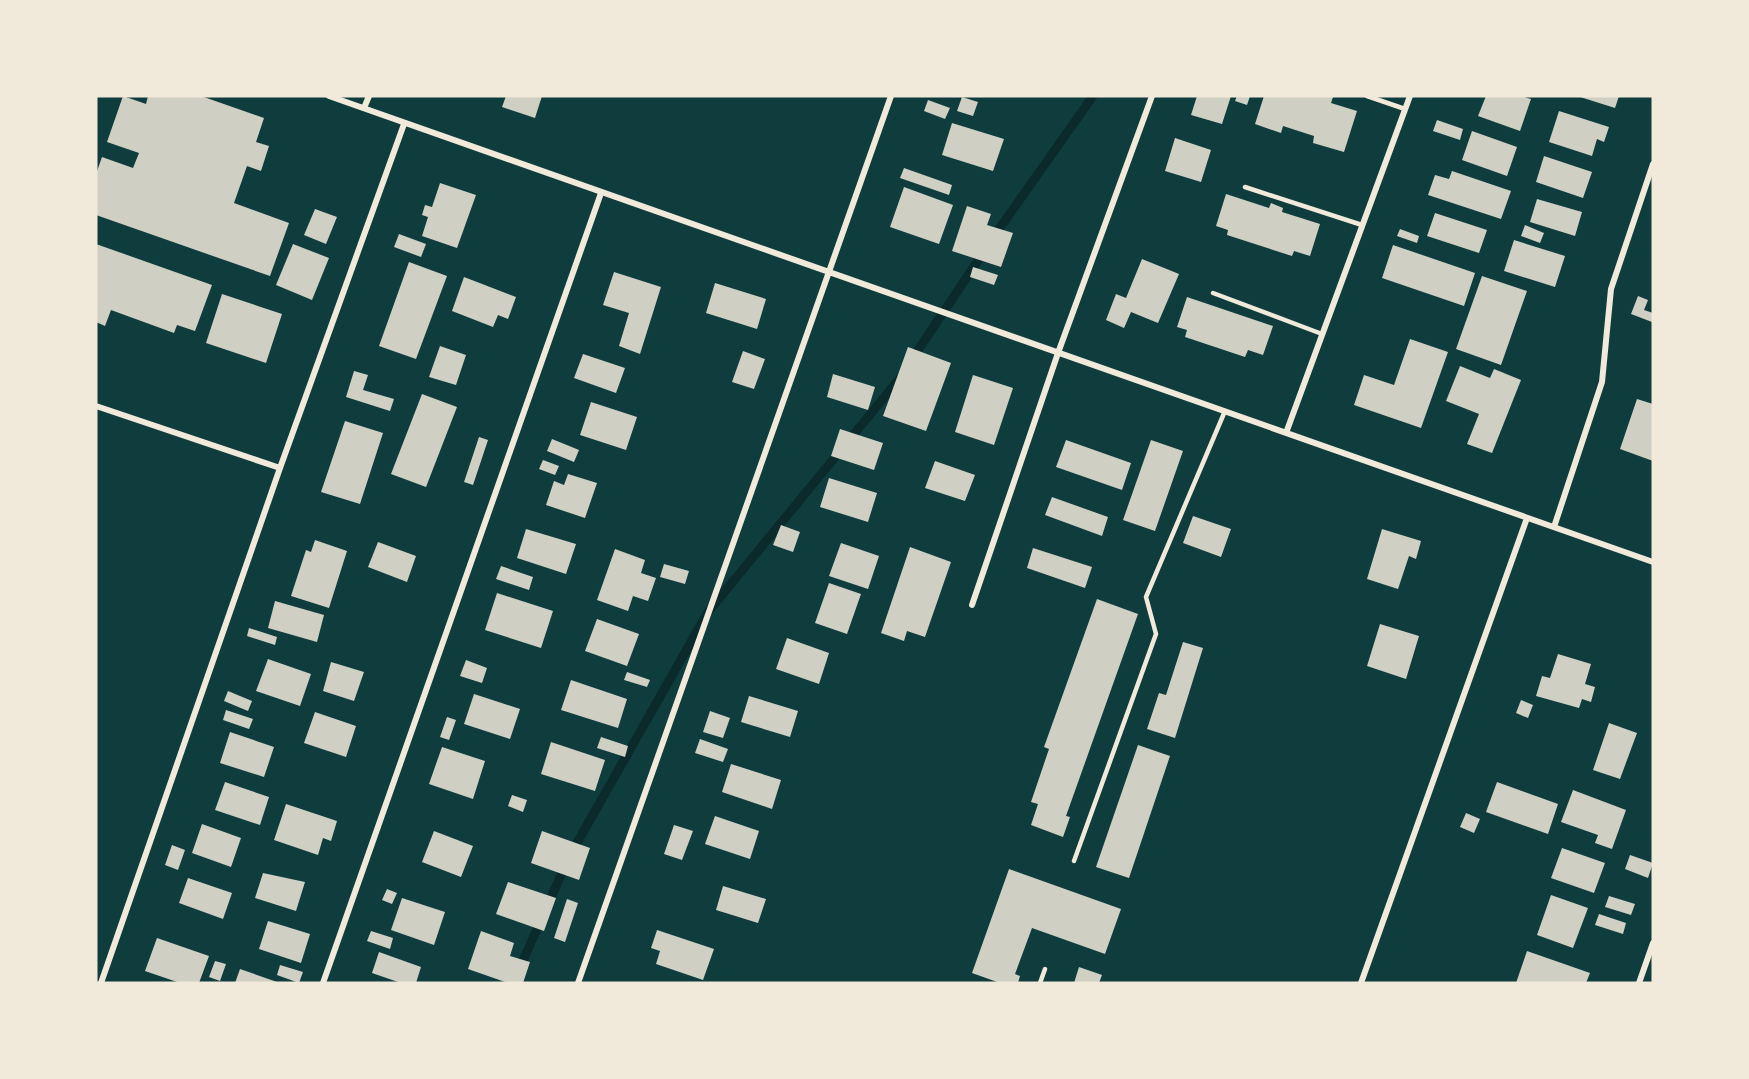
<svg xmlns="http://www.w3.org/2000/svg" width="1749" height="1079" font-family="Overpass,sans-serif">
<rect width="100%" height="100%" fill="#0f3d3e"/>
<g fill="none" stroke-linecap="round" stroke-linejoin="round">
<path stroke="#0a2a2b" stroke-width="9" d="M992,239L1093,96
M912,359L985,250
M513,983L569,857L708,612L900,378"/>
</g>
<path fill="#cfcfc3" d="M123,96L146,104L148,96H201L264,118L256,142L269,146L261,171L247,166L234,203L289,223L270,276L96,215V174L102,157L133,168L139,153L107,142Z
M506,96H542L535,118L502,107Z
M1197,96H1231L1222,124L1191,115Z
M1237,96H1250L1247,105L1235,101Z
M1264,96H1328L1333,97L1331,103L1357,111L1344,152L1313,143L1314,136L1283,126L1281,133L1255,124Z
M1486,96H1521L1531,99L1520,131L1478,116Z
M1577,96H1619L1615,108Z
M962,97L978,102L973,116L957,111Z
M928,100L950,108L945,119L924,111Z
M1559,111L1609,127L1604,142L1597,139L1592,156L1549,142Z
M1437,120L1463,129L1460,140L1433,131Z
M952,123L1004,139L993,171L942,155Z
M1472,131L1517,147L1507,176L1462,160Z
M1175,138L1211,150L1201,182L1165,171Z
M1544,156L1592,172L1583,198L1536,182Z
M904,168L952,185L949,195L900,178Z
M1452,171L1511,191L1501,219L1428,195L1435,175L1449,179Z
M440,183L476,195L457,248L422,236L428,217L422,215L425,205L432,207Z
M904,187L953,205L939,244L890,227Z
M1226,194L1269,208L1271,203L1283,208L1282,212L1320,224L1310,256L1294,251L1292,256L1227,235L1228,230L1216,226Z
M1537,199L1582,212L1575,236L1530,222Z
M967,206L991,214L987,225L1013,233L1001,267L952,251Z
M315,209L337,217L326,244L304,235Z
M1435,213L1487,230L1479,253L1427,236Z
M1525,225L1544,233L1540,243L1521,236Z
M1400,229L1419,236L1417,243L1397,236Z
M399,234L426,244L421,257L394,247Z
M1514,240L1565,256L1555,287L1504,271Z
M96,244L212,285L195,331L177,325L174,333L111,310L105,326L96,322Z
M293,244L329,258L312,300L276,285Z
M1393,245L1475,273L1464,306L1382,278Z
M1142,259L1179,274L1158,323L1131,312L1124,328L1106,320L1116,294L1126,298Z
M409,262L447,276L416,359L379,346Z
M973,267L998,275L994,285L970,277Z
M614,272L661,287L640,354L619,346L629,313L603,305Z
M1482,276L1527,291L1501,365L1456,349Z
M464,277L516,297L508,319L498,315L493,327L452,311Z
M715,283L766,299L757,329L706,313Z
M222,294L282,314L266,363L206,343Z
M1638,296L1648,300L1644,310L1653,313L1652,322L1631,314Z
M1187,297L1273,326L1263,355L1248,350L1245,357L1185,337L1187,330L1177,327Z
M1410,339L1448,352L1421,428L1354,405L1364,375L1394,385Z
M440,346L466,355L456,385L429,377Z
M908,347L951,363L926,431L883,416Z
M743,351L765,359L754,389L732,382Z
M583,354L625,368L616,393L574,378Z
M1460,366L1490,378L1494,369L1521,380L1492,453L1467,444L1479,414L1446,401Z
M354,371L368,375L363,390L394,399L390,411L346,397Z
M833,374L875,387L868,410L827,397Z
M973,375L1013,388L994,445L955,432Z
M422,394L457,407L426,487L391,474Z
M1637,399L1653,404V461L1620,449Z
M591,402L637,417L626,450L580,435Z
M345,421L383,433L360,504L321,492Z
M840,429L883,443L874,470L831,456Z
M479,437L488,440L473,485L464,482Z
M552,439L579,450L574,462L547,451Z
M1066,440L1131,463L1122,490L1056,467Z
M1151,440L1183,451L1155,531L1123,520Z
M543,460L559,466L555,475L539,469Z
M935,461L975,475L965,501L925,488Z
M568,474L597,483L585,518L546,505L554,481L564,485Z
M829,478L877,493L868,522L820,507Z
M1052,497L1108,517L1102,536L1045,515Z
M1193,516L1231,529L1221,557L1183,543Z
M781,525L800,532L793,552L773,545Z
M526,529L576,544L566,574L517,558Z
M1382,529L1421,541L1416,559L1409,556L1398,589L1367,579Z
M315,540L347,551L329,608L291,596L306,550L311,552Z
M378,542L416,556L407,582L368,567Z
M841,543L879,556L868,589L829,576Z
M910,547L951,562L925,637L907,631L904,641L881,633Z
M1033,548L1092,567L1085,588L1027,568Z
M615,549L645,560L641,573L656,578L648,601L633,596L628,611L597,600Z
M664,564L689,571L685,584L660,577Z
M501,566L533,577L529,590L496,579Z
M829,583L861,594L847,634L815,623Z
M497,593L553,611L541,648L485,630Z
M1097,599L1138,614L1066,816L1070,817L1063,837L1031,825L1038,804L1031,802L1049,749L1044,747Z
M275,601L324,615L317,642L268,628Z
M597,619L639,634L627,666L585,651Z
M1380,624L1419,636L1406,679L1367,666Z
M249,628L277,637L275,645L247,636Z
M787,638L829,653L819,684L776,669Z
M1183,642L1203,648L1175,738L1147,729L1159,693L1166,695Z
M1558,654L1591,664L1585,684L1595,687L1591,702L1582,699L1579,708L1536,696L1542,676L1550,678Z
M268,659L311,674L300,706L256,691Z
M466,660L487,668L482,683L460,676Z
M331,662L364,672L354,701L323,691Z
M627,672L650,680L647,687L624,680Z
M571,680L627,699L618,728L561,710Z
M228,691L252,701L248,711L224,701Z
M474,694L520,709L510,739L464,724Z
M749,696L798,711L790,737L741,722Z
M1521,700L1533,705L1528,718L1516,713Z
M226,710L253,719L249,729L223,720Z
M710,711L730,718L723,738L703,732Z
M315,712L356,726L346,757L304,743Z
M447,717L456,720L449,740L440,737Z
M1609,723L1637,733L1620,779L1593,770Z
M230,732L274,747L264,777L220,763Z
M601,737L628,746L625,757L597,748Z
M700,739L728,749L723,762L695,753Z
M551,742L605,760L595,791L541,774Z
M1138,745L1170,756L1129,878L1096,867Z
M442,747L485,761L473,799L429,784Z
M731,764L781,780L772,809L722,792Z
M225,782L269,797L260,825L215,810Z
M1497,782L1558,804L1548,834L1486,812Z
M1573,790L1626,810L1612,849L1595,843L1598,835L1561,822Z
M512,795L527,800L523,812L508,806Z
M286,804L337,821L331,841L323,838L318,855L274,840Z
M1466,813L1480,819L1474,833L1460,827Z
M715,816L759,831L750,859L705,844Z
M202,824L241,838L231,867L192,853Z
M674,825L693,831L682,860L664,854Z
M434,831L473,846L461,877L422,862Z
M542,831L590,848L579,880L531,863Z
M172,845L185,850L178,870L165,865Z
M1562,848L1605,863L1594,893L1551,878Z
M1630,855L1653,863L1648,878L1625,869Z
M1009,869L1121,909L1105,954L1032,928L1015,974L1020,976L1018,983H1000L972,973Z
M263,873L305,882L296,911L255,898Z
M188,878L232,893L223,919L179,903Z
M508,882L556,898L544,931L496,914Z
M723,886L766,899L758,923L716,910Z
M387,889L397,893L392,904L382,900Z
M1551,895L1588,908L1573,948L1537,935Z
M1609,896L1635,904L1631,915L1605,907Z
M402,898L445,912L434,945L391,930Z
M567,899L578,903L565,942L554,938Z
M1599,914L1626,923L1623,934L1595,925Z
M268,921L310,934L301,963L259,949Z
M657,930L714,949L703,980L656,964L660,951L651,948Z
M371,931L393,938L390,949L367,941Z
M481,931L514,943L510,956L530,962L523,983H508L468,969Z
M157,938L209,956L199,983H180L145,971Z
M1527,951L1590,973L1586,983H1516Z
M379,952L421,967L416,983H401L372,973Z
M215,961L226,964L220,981L209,977Z
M280,965L303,972L299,983L277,975Z
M1079,967L1102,975L1099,983H1074Z
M240,969L280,983H235Z"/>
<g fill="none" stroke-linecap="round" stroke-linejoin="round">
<path stroke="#f1e9da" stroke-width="4.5" d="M1367,96L1405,109
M1245,187L1362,225
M1213,293L1322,334
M1074,861L1156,634L1146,597L1225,411
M1040,983L1045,969"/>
<path stroke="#f1e9da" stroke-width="6" d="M329,96L1653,562
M364,108L369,96
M96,406L280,468
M1286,433L1410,96
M1554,527L1602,382L1611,289L1653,164
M972,605L1058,353L1152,96
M101,983L280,468L404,124
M323,983L601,193
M578,983L891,96
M1361,983L1527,518
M1639,983L1653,943"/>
</g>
<rect width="1749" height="1079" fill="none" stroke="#f1e9da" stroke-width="195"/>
</svg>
